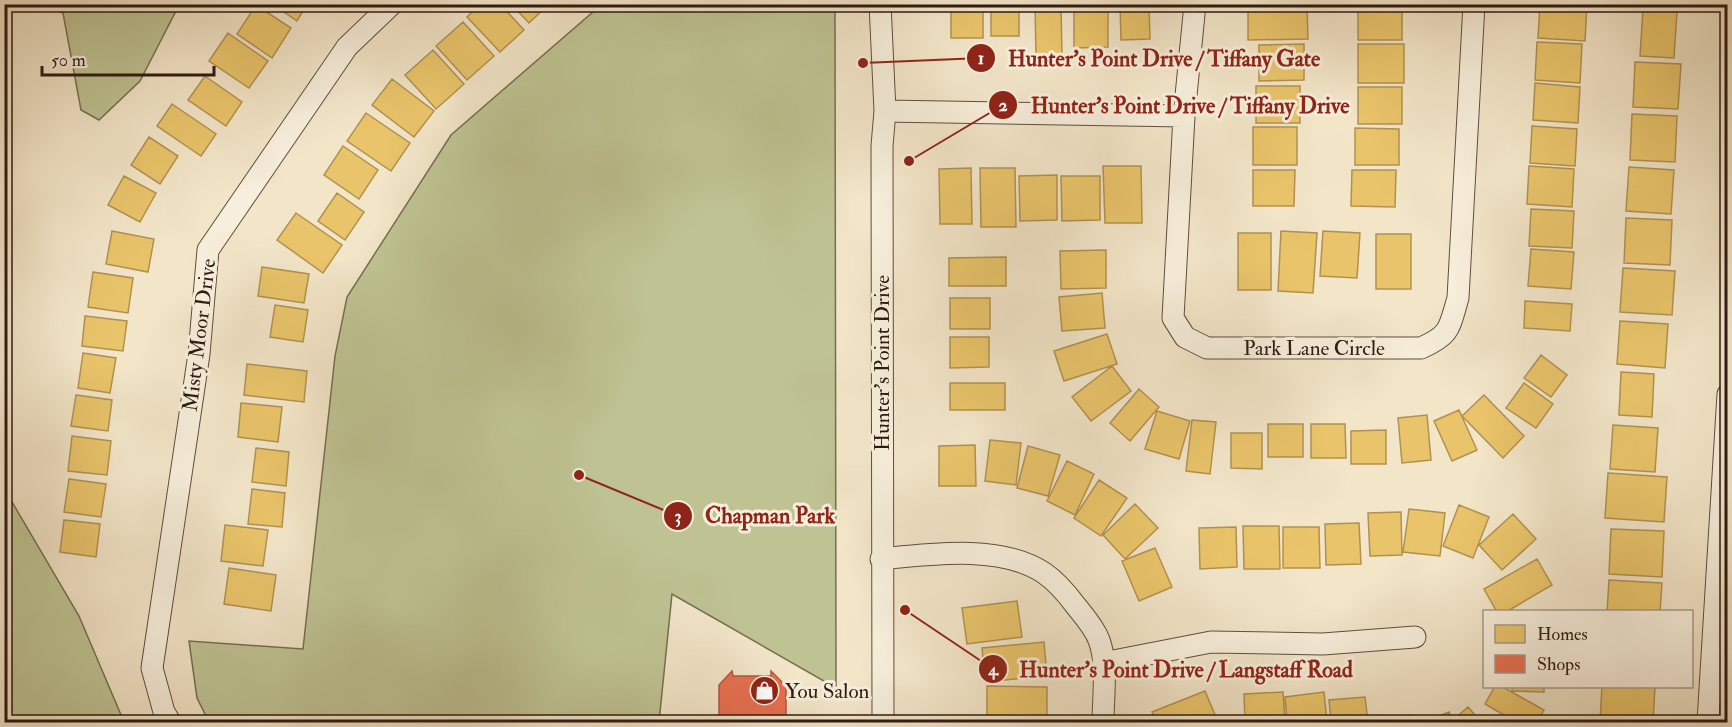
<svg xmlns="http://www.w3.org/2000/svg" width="1732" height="727" font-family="'IM FELL Double Pica',serif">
<rect width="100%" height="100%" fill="#f2e5c8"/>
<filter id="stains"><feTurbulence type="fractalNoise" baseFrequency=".00333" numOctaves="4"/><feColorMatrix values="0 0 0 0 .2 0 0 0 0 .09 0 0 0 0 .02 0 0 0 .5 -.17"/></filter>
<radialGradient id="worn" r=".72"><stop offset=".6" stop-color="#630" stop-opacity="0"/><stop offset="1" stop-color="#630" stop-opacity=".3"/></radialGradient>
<path fill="#bfc393" stroke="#766e52" stroke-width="1.5" d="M43,5L179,4V5L140,81L99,120L81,110L63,13Z
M601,5H835L836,688L672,594L659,722H209L197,698L189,641L303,649L335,356L347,297L451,135Z
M5,490L79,616L124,722H5Z"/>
<path fill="#e9c46a" stroke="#b19150" stroke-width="1.5" d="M272,4H307L297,21Z
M480,4H500L524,30L500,52L467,17Z
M511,4H549L529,23Z
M951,4H983V38H951Z
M991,4H1019V36H991Z
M1035,4H1061L1062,56L1036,57Z
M1074,4H1108V47L1074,48Z
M1120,4H1149L1150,39L1121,40Z
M1248,4H1307L1308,39L1248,40Z
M1358,4H1402V40H1358Z
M1540,4H1587L1585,41L1538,38Z
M256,5L291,28L272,58L237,34Z
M1643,9L1677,12L1674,58L1640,56Z
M463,22L494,56L467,80L436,46Z
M228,33L268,61L249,88L209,61Z
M1537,42L1582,44L1580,83L1535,80Z
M1304,44V80L1259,81V45Z
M1358,44H1404V83H1358Z
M433,50L464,84L436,109L405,75Z
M1635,62L1681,64L1678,109L1633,107Z
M205,76L242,102L226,126L188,100Z
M392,79L434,111L414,137L372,105Z
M1535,83L1580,87L1578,123L1533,120Z
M1256,86H1300V123H1256Z
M1358,87H1402V124H1358Z
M172,104L216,134L201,156L157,126Z
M366,113L410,143L391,171L347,141Z
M1632,114L1677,116L1675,162L1630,160Z
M1532,126L1577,129L1575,166L1530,163Z
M1253,127H1297V165H1253Z
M1355,128L1399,129V165H1355Z
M149,137L178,156L160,184L131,165Z
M343,146L378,170L359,199L324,175Z
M1103,166H1141L1142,223H1105Z
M1529,166L1574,169L1572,207L1527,204Z
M1629,167L1674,170L1671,214L1626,211Z
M971,168L972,224H940L939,169Z
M980,168H1015L1016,227H981Z
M1253,170H1295L1294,206H1253Z
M1352,170H1396L1395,207L1351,206Z
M1057,175V220L1020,221L1019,176Z
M124,176L156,193L140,222L108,205Z
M1061,176H1100V220L1062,221Z
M337,193L364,212L345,240L318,221Z
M1531,209L1574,211L1572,248L1529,246Z
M296,213L342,245L323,273L277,240Z
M1626,218L1672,220L1670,265L1624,263Z
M112,231L154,239L148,272L106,264Z
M1281,231L1317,233L1313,293L1278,291Z
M1323,231L1360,233L1357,278L1320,276Z
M1238,233H1271V290H1238Z
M1376,234H1411V289H1376Z
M1531,249L1574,252L1571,289L1528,286Z
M1106,250V288L1061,289L1060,251Z
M1006,257V286H949V258Z
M262,267L309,274L304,303L258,296Z
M1623,268L1675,271L1672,315L1620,312Z
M93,272L133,278L128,313L88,307Z
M1102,293L1105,328L1062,331L1059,297Z
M950,298H990V329H950Z
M1525,301L1572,304L1570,331L1524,328Z
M275,305L308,310L303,342L270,337Z
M85,316L127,321L123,351L82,346Z
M1620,321L1668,324L1665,368L1617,364Z
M1107,334L1117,364L1064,381L1054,351Z
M950,337H989V367L950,368Z
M83,353L116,358L110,393L78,388Z
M1541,355L1567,375L1551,397L1524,378Z
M247,364L307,371L304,402L244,395Z
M1112,366L1131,391L1091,421L1072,397Z
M1621,372L1654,374L1652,417L1619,415Z
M950,383H1005V410H950Z
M1524,383L1553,404L1536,428L1506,408Z
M1139,389L1159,407L1130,441L1110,423Z
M76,395L112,400L108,431L71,426Z
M1484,395L1524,436L1503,458L1462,416Z
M241,403L282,407L278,442L238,437Z
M1459,410L1477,450L1452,461L1434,421Z
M1157,411L1190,421L1179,459L1145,449Z
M1427,415L1431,460L1402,463L1398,418Z
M1192,420L1216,422L1210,474L1186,471Z
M1268,424H1303V457H1268Z
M1311,424H1345L1346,458H1311Z
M1613,425L1658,428L1655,472L1610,469Z
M1386,430V464H1351V431Z
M1231,433H1262V469L1231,468Z
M72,436L111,441L107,475L68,471Z
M990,440L1021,443L1016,485L985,481Z
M975,445L976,486H939V446Z
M1028,446L1060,455L1048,496L1017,488Z
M256,448L289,452L286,486L252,482Z
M1067,461L1094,474L1075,515L1047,501Z
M1608,473L1667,477L1664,522L1605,518Z
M69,479L106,484L101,517L64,512Z
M1099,480L1127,498L1101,536L1074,518Z
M252,489L285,493L282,527L248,524Z
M1135,504L1158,528L1125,559L1103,535Z
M1459,505L1489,517L1473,558L1443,546Z
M1409,509L1445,513L1440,556L1403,552Z
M1401,512L1402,555L1370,556L1368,513Z
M1513,514L1536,539L1502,570L1479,545Z
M64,520L100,524L96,557L60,552Z
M1359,523L1361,564L1326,565L1325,524Z
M225,525L268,530L263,566L221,561Z
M1243,526H1279L1280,569H1244Z
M1236,527L1237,567L1200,569L1199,528Z
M1283,527H1319L1320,568H1283Z
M1611,529L1664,531L1662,577L1609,574Z
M1155,548L1172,587L1139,601L1122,561Z
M1537,559L1552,585L1506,612H1497L1484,589Z
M229,568L276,575L271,611L224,604Z
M1609,580L1662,583L1660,612H1607Z
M1017,601L1022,637L967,644L962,608Z
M1044,642L1047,676L985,682L982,648Z
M987,686L1047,687V722H987Z
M1495,686H1501L1544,710L1537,722H1500L1504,715L1485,704Z
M1512,686H1544V692L1512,691Z
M1602,686L1655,687L1653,722H1600Z
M1205,691L1218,722H1156L1152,712Z
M1283,692L1285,722H1245L1244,694Z
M1324,692L1327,722H1287L1285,697Z
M1365,697L1368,722H1331L1329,700Z
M1468,707L1481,722H1455L1453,720Z
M1449,712L1453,722H1424Z
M1411,715L1412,722H1373V720Z"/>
<path fill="#e76f51" stroke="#b0563e" stroke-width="1.5" d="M732,671L733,676H771V671L786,686V722H719V685Z"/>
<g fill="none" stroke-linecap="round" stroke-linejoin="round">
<defs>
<path id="street" d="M880,4L885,111L882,146L883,722
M1195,4L1184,116L1173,318L1185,337L1207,348H1421C1451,335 1449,328 1458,298L1474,4
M885,111L1184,116
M881,559C930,554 1001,544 1044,573C1056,581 1067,594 1076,606C1084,616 1094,627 1099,640C1108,664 1103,697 1103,722
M1103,663L1211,642L1323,644L1415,637
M170,722L164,712L152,668L199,354L208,250L347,47L392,4
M1708,722L1728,394"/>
</defs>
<use href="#street" stroke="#5f4d40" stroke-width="23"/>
<use href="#street" stroke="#f7eedb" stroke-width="21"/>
</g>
<defs>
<symbol id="shop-disc" viewBox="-11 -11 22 22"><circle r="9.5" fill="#8f2418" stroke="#f7eedb"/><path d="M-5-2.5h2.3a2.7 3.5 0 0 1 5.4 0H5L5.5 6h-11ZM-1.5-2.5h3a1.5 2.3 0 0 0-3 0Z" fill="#fff"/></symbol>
</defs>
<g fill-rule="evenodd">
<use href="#shop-disc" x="748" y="674" width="33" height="33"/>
</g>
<g text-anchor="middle" stroke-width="6" stroke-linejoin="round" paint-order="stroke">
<g font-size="21" fill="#2e1a12" stroke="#f7eedb">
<text transform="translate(199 335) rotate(-83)" y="7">Misty Moor Drive</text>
<text x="1314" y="355">Park Lane Circle</text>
<text transform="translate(882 363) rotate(-90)" y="7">Hunter's Point Drive</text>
</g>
<g font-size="21" fill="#2e1a12" stroke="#f7eedb" text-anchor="start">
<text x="785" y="698">You Salon</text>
</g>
</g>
<path fill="none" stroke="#8f2418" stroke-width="2" d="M863 63L981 58M909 161L1003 105M579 475L678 516M905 610L993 669"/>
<g fill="#8f2418" stroke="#f7eedb" stroke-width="2">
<circle cx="863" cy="63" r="6"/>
<circle cx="909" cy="161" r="6"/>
<circle cx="579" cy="475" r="6"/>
<circle cx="905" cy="610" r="6"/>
<circle cx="981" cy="58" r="15"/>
<circle cx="1003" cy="105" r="15"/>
<circle cx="678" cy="516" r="15"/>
<circle cx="993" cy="669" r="15"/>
</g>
<g font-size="18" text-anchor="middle" font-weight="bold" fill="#fff">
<text x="981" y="64">1</text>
<text x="1003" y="111">2</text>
<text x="678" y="522">3</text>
<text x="993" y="675">4</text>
</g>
<g font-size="22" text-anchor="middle" font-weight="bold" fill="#8f2418" stroke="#f7eedb" stroke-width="6" stroke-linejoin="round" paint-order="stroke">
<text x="1164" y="66">Hunter's Point Drive / Tiffany Gate</text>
<text x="1190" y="113">Hunter's Point Drive / Tiffany Drive</text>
<text x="770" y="523">Chapman Park</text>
<text x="1186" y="677">Hunter's Point Drive / Langstaff Road</text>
</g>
<rect width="1732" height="727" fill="none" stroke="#f2e5c8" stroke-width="24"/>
<rect x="6" y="6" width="1720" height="715" fill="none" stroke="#2e1a12" stroke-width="3"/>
<rect x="12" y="12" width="1708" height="703" fill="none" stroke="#2e1a12" stroke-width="1.5"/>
<rect x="1483" y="610" width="210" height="78" fill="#f7eedb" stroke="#a7998b" stroke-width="1.5"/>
<rect x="1495" y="625" width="30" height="18" fill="#e9c46a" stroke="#a7998b" stroke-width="1.5"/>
<text x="1537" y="640" font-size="18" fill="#2e1a12">Homes</text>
<rect x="1495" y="655" width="30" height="18" fill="#e76f51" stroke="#a7998b" stroke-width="1.5"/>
<text x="1537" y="670" font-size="18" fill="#2e1a12">Shops</text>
<path d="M42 66v9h172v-9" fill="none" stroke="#2e1a12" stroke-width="3"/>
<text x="51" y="66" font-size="18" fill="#2e1a12" stroke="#f7eedb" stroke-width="4.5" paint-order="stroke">50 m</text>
<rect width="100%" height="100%" filter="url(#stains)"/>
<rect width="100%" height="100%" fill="url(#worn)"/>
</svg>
